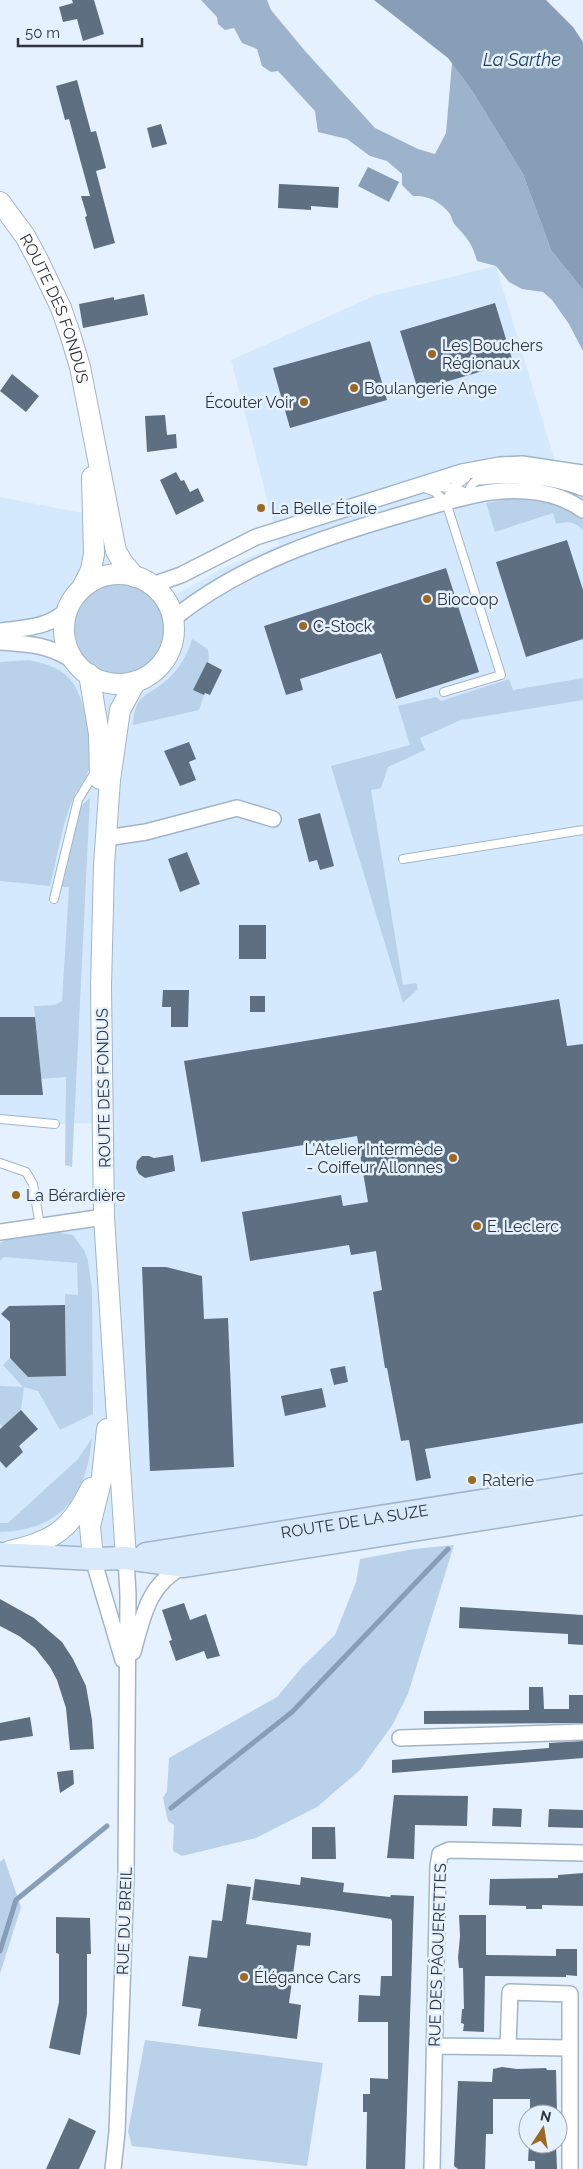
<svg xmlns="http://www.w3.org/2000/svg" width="583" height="2169" font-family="Raleway,sans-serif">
<rect width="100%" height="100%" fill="#e5f1fe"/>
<path fill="#d5e9fe" d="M496,266L557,468L583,473V1484L182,1548L0,1554V1232L104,1217L103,1123L55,1124L0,1119V497L77,512H103L106,555L113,574L135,577L146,581L166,600L225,567L279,545L231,360L376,295Z"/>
<path fill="#bad1ea" d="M509,499C536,500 560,502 583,519V530C574,521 568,521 556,524L553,513L495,532L486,503Z
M75 629a45 45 0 1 1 90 0a45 45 0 1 1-90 0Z
M192,639L208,649L209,660L193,690L204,695L199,710L133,725C135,692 148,697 168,679C179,669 188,654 192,639Z
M29,660C42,663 58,667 67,676C85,693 92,740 90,763C89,778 77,788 72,801C61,828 57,859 50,886L0,881V662Z
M583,678V700L461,720L420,738L425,750L388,767L381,788L371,790L403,985L416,983L418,989L403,1003L331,766L410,745L398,706L436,697L441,701L509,679L513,690Z
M90,798L72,1167L65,1165L66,1077L41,1079L34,1006L55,1005L62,1001L69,887H62L81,806Z
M55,1232L73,1235L84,1250L88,1261L92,1289L93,1414L60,1430L38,1391L24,1387L21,1410L3,1427L0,1424V1386L23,1387L3,1365L10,1358L28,1377L66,1376L65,1294L78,1295L77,1263L4,1257L0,1260V1243L11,1238Z
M92,1438C87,1495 62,1530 0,1532V1523H8L78,1459Z
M454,1545L408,1694L393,1724L360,1770L317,1807L256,1838L182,1856L173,1851L174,1825L168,1821L163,1798L167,1791L169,1758L277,1697L303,1666L335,1635L356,1582L360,1559L414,1549Z
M4,1858L21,1907L0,1974V1862Z
M145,2040L323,2063L307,2166L132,2146L128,2132Z"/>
<path fill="#9cb3cb" d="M201,0H267L271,10L305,51L375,128L418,149L435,154L446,133L452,63L471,89L523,174L551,250L583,290V351L569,324L552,300L543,292L522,289L509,282L496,266L477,261C472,243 467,238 455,225C452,221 452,218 450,214C441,202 428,195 413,196L402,185V174L387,161L370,156L347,139L318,132L315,111L278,71L271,72L262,66L257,49L242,43L234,28L225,30L218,24L217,17Z"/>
<path fill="#889eb6" d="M374,0H546L573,27L583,42V290L551,250L523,174L471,89L448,58Z
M368,167L399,182L389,202L358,186Z"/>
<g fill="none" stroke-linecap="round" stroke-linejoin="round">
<path stroke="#889eb6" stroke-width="5" d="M171,1808L292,1712L448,1549
M0,1951L16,1900L107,1826"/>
</g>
<path fill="#5e6f81" d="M72,0H94L104,34L83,41L77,19L63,22L59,7L73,3Z
M77,80L91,132L96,131L106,168L96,171L115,243L94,249L85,217L87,216L81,196H90L69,119L65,120L56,86Z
M161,124L167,144L152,148L147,128Z
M279,184L339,187L338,208L311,206V210L278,208Z
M144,294L148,315L83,328L79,304L114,297V300Z
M495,303L513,362L418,390L400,331Z
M370,341L387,400L290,428L273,368Z
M12,374L39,396L26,412L0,391Z
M165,415L167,435L176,434L177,448L147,452L145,416Z
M176,472L181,481L184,480L190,492L198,488L204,501L176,515L160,480Z
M567,540L583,590V639L526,657L496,562Z
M446,568L479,672L396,699L381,653L300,679L303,690L286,695L264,626Z
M207,662L222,670L210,695L205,693L204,695L193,690Z
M189,742L196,759L189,762L196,780L180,786L164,751Z
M320,813L334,866L320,870L317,860L309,862L298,819Z
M187,852L200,884L180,892L168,859Z
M239,925H266V959H239Z
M163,990H189L188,1027H171V1007H162Z
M250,996H265V1012H250Z
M559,999L567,1046L583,1044V1423L425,1449L431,1478L416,1481L409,1440L401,1441L387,1368H385L373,1292L382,1290L376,1251L351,1255L349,1245L250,1261L242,1212L341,1195L343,1206L368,1202L357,1136L201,1162L184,1061Z
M0,1017H35L43,1095H0Z
M173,1155L175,1171L145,1178L139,1174L136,1168L137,1161L142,1156H149L154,1158Z
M142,1267H166L202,1276L204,1319L228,1318L234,1467L150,1471Z
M65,1305L66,1376L28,1377L10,1358V1322L1,1314L9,1306Z
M345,1366L348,1382L334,1385L330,1369Z
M322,1388L326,1407L285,1416L281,1396Z
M21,1410L38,1429L19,1446L23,1452L6,1468L0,1461V1429Z
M0,1599L34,1618L62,1642L73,1659L86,1686L92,1720L94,1749L70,1750L66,1708L57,1680L50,1667L35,1648L19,1636L0,1626Z
M184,1603L190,1620L206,1614L220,1656L207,1659L204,1651L176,1661L169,1641L172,1640L162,1610Z
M460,1607L583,1615V1645L568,1644V1634L459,1628Z
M529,1687H543L544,1709H569V1695H583V1723L424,1724V1711L529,1710Z
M30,1717L33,1736L0,1741V1723Z
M583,1741V1758L392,1773V1760L549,1748V1743Z
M73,1770L74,1784L60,1793L57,1772Z
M394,1795L468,1796L467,1826L415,1825L414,1859L387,1858Z
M493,1808L522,1809L521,1827L492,1826Z
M549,1809L583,1810V1828L548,1827Z
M312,1827H335L336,1859H312Z
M583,1873V1906L542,1905V1909H526V1906L489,1905L490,1879L558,1878V1875Z
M301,1877L344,1883L343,1892L390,1897L391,1895L414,1896L405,2169H366L367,2112H363V2094H370V2078L388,2079V2022H358L359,1995L380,1996L381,1976H392V1921L391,1919L333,1910L252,1900L255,1879L300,1885Z
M227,1884L251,1887L246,1924L311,1933L310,1946L297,1945L289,2003L301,2005L297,2039L198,2026L201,2009L182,2006L189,1956L207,1958L212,1920L222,1921Z
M459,1915H486V1955L556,1956V1949H577V1976L566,1975V1977L485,1976L484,2032L463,2031L464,2024L461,2023L462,2009H464L463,1968H459L458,1958L460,1936Z
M56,1917L90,1918L91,1954H87V2014L80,2055L49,2048L59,2002V1954L56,1953Z
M502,2067L517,2069L546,2068L547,2070H556L557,2114H530V2099H493V2134H486L485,2169H458L454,2166L458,2081L492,2082L493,2069Z
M69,2118L96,2131L79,2169H46Z
M536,2144H556L557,2169H535V2161H528L529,2145L536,2146Z"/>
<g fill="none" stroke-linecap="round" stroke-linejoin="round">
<defs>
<path id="service" d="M431,486L458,489L468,494
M422,487L435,492L446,502L501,675L444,692
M469,496C468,487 473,481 482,479
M446,502L452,488L466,478
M403,859L583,830
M54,899L78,800L95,772
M0,1119L55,1124
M0,1163L26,1172L33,1184L40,1226"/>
<path id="minor" d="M480,477C516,474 550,475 583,488
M152,585L181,575L256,537L462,472L500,465L522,464L583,473
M173,619C243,562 332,534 418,510C453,500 490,488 526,491C547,492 566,498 583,510
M0,631C24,628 50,628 68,609
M0,642C32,644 50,645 77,663
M106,838L146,832L237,808L273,819
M0,1232L104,1217
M93,1559L123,1660
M133,1652C143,1616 148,1584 184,1566
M400,1738L583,1732
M435,2046L570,2048
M508,2046L510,1992L570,1994V2169
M113,2169L117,2132L126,1874L128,1595L126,1558
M432,2169L438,1866L440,1854L449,1850L583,1853"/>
<g id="tertiary">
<path id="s1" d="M0,202L25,236L38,260L61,308L71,337L80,367L116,551L123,563L135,577"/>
<circle cx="119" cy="629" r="55"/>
<path d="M82,588L91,570L94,554L92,477"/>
<path d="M89,674L99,734L100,779"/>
<path d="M10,1551C54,1541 71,1529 91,1488"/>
<path d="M126,1558L104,1217L101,987L104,865L110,780L120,710L136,681"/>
<path d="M93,1559L90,1526L102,1477L107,1429"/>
</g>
<g id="secondary">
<path d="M0,1554L93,1559L126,1558L184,1566L583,1503"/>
<path id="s2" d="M146,1554L583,1485"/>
</g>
</defs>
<use href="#service" stroke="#a1b4c8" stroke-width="10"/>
<use href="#minor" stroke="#a1b4c8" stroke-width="18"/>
<use href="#tertiary" stroke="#a1b4c8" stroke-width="22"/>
<use href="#secondary" stroke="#a1b4c8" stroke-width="25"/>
<use href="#service" stroke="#fff" stroke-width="8"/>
<use href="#minor" stroke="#fff" stroke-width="15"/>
<use href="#tertiary" stroke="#fff" stroke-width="20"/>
<use href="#secondary" stroke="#d7e9fb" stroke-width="22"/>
</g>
<g fill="#9d6820" stroke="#e5f1fe" stroke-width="2">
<circle cx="432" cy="354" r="5"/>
<circle cx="354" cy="388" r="5"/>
<circle cx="304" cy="402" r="5"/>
<circle cx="261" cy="508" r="5"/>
<circle cx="427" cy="599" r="5"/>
<circle cx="303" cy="626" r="5"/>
<circle cx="453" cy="1158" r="5"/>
<circle cx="16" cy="1195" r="5"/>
<circle cx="477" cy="1226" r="5"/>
<circle cx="472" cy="1480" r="5"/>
<circle cx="244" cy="1977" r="5"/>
</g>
<g text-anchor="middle" stroke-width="5" stroke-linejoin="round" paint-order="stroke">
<g font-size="16" fill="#2d343c" stroke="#e5f1fe">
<text dy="6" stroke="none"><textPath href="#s1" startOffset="121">ROUTE DES FONDUS</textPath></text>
<text transform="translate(103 1088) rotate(-91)" y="6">ROUTE DES FONDUS</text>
<text dy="6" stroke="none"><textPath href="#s2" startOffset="211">ROUTE DE LA SUZE</textPath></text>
<text transform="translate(124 1921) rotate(-88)" y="6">RUE DU BREIL</text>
<text transform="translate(437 1955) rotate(-88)" y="6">RUE DES PÂQUERETTES</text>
</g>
<g font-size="16" fill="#2d343c" stroke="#e5f1fe" text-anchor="start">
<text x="442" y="351">Les Bouchers<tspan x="442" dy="18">Régionaux</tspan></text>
<text x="364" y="394">Boulangerie Ange</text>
<text x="294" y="408" text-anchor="end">Écouter Voir</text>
<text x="271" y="514">La Belle Étoile</text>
<text x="437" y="605">Biocoop</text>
<text x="313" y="632">C-Stock</text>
<text x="443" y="1155" text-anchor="end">L'Atelier Intermède<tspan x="443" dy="18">- Coiffeur Allonnes</tspan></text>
<text x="26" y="1201">La Bérardière</text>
<text x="487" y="1232">E. Leclerc</text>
<text x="482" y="1486">Raterie</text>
<text x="254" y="1983">Élégance Cars</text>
</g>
<g font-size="18" font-style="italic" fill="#1c4062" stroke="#e5f1fe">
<text x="522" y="66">La Sarthe</text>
</g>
</g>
<g transform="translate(543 2129) rotate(12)"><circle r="24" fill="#e5f1fe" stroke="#9ba5b0"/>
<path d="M0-4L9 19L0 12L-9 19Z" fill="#9d6820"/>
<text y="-8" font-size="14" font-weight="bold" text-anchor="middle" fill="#2d343c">N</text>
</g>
<path d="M18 38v8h124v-8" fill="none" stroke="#2d343c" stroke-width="2.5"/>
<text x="25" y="38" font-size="15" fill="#2d343c" stroke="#e5f1fe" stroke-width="4" paint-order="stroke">50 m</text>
</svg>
